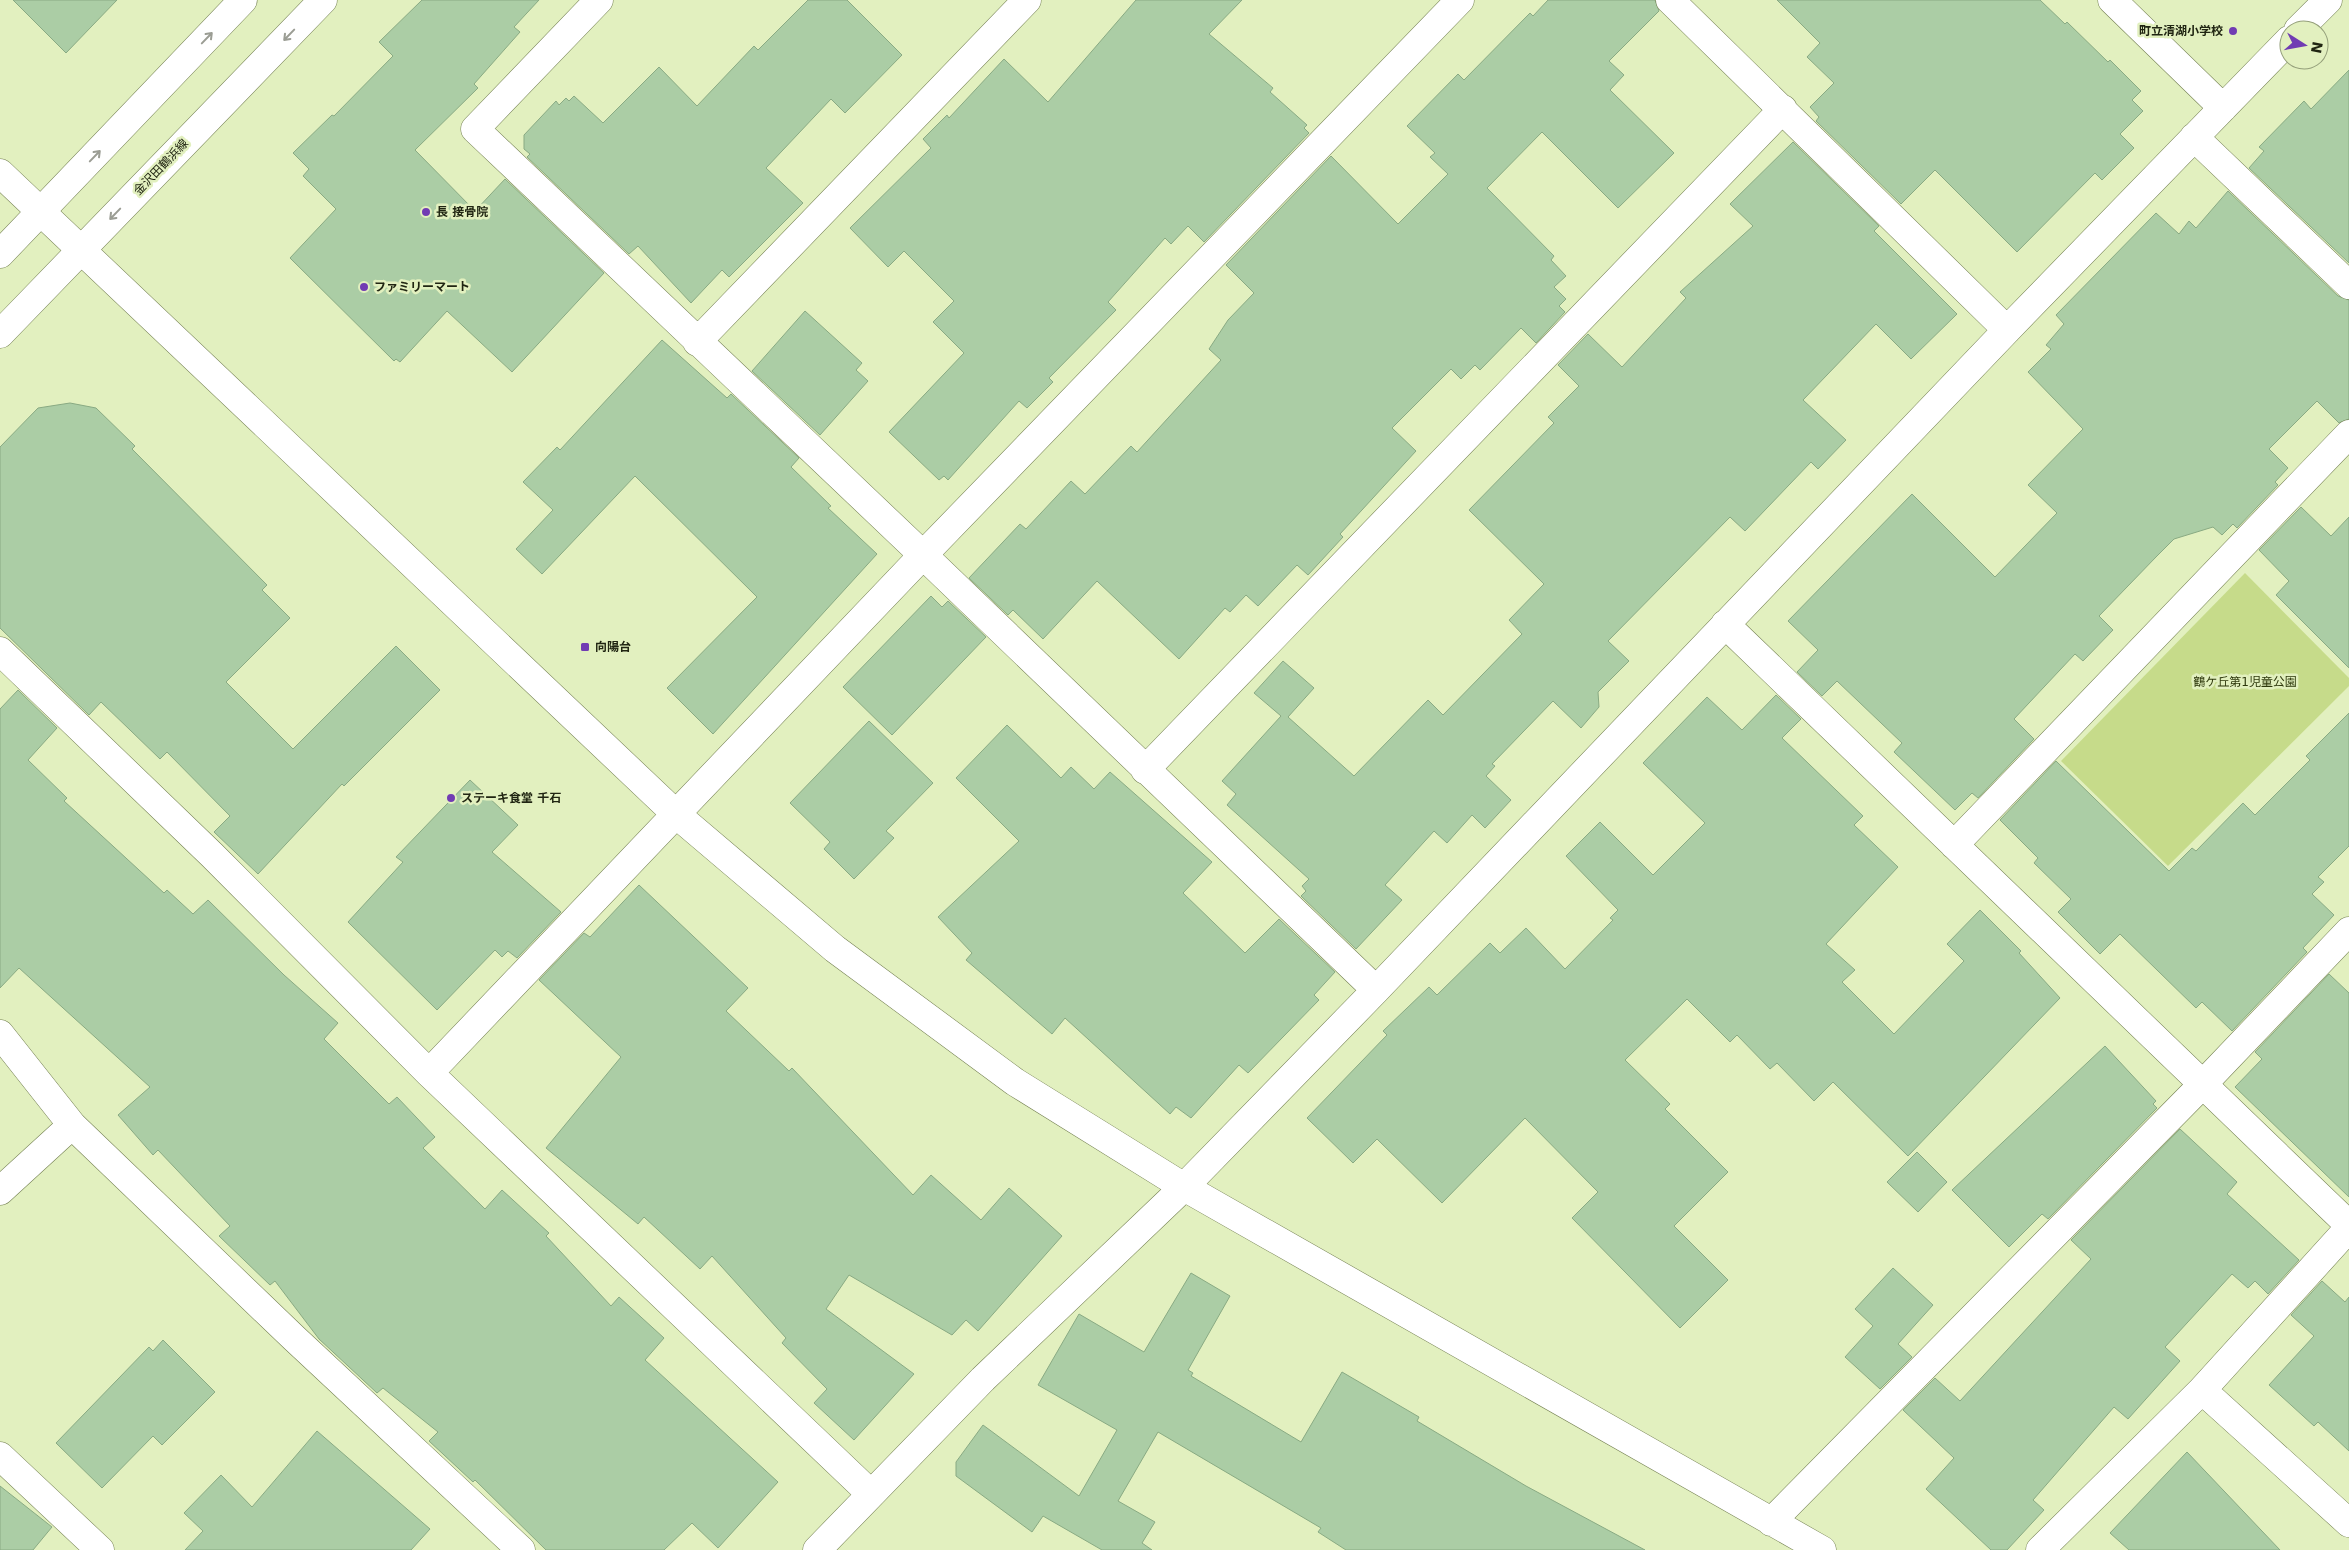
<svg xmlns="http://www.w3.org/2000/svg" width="2349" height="1550" font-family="'DejaVu Sans','Noto Sans JP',sans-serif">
<rect width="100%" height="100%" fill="#e2f0bf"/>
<path fill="#c6db8a" d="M2245,573L2349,678V686L2168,866L2061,761Z"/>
<path fill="#abcda5" stroke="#89aa83" d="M13,0H117L66,53Z
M422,0H539L514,27L520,32L474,84L478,88L415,150L475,211L505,179L604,273L512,372L447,311L400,362L396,359L394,361L290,258L336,209L303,176L309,169L293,153L332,115L334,116L393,56L379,42Z
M808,0H847L902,55L845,113L831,99L766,168L803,203L729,277L722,270L691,303L638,246L629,254L527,157L530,154L524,149V135L556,101L559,105L566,98L569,101L574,96L603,123L659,67L697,106L754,46L758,50Z
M1136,0H1242L1209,34L1273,88L1270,92L1307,125L1304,128L1309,133L1204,242L1188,226L1171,244L1165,238L1108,302L1116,310L1049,378L1053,382L1027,408L1019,401L948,480L944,476L939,480L889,432L964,353L933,322L954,301L904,251L888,267L850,228L931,148L923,139L947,115L949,118L1004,59L1048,102Z
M1548,0H1655L1659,11L1609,61L1624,75L1610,90L1674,153L1618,208L1542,132L1487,188L1554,256L1551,260L1566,276L1554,287L1566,299L1559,306L1565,312L1536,343L1521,328L1480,370L1475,365L1461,379L1451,369L1392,428L1416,451L1340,534L1343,537L1308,575L1297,565L1258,606L1246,595L1230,612L1225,608L1179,659L1097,581L1043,639L1013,610L1008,615L969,578L1020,524L1026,529L1071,481L1085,494L1131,446L1137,452L1221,360L1209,349L1228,320L1254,293L1226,265L1331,156L1398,224L1448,174L1430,157L1435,153L1407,126L1458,74L1464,80L1530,13L1533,16Z
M1777,0H2040L2065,24L2067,22L2108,62L2110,60L2141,91L2132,100L2143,111L2120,134L2134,148L2102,180L2095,173L2017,252L1935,170L1901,204L1816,121L1819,117L1810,107L1834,83L1807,57L1820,43Z
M2349,70V263L2249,168L2264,151L2259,147L2304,101L2311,109Z
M1793,142L1879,226L1874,231L1957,314L1911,359L1876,324L1803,400L1846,440L1818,469L1811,462L1745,531L1730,517L1608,641L1629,661L1598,692L1599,707L1581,728L1553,701L1492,764L1495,766L1486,776L1511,800L1485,828L1472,815L1447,843L1434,831L1385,885L1402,900L1356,949L1301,896L1306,891L1302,886L1309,879L1227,805L1236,794L1222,781L1281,716L1254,693L1283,661L1314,688L1288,717L1354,776L1428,700L1443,715L1522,634L1509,620L1544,584L1469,510L1554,423L1548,417L1579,386L1558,365L1588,334L1622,367L1686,298L1680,292L1753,226L1730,204Z
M2228,191L2338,296L2349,300V419L2339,423L2317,401L2269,449L2288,468L2275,482L2278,485L2237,528L2233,524L2222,535L2213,527L2174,539L2156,557L2099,616L2113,630L2083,661L2075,654L2014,719L2034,739L1978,798L1972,793L1955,810L1894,752L1902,743L1837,681L1822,696L1797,672L1818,650L1788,621L1912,494L1995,577L2057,513L2028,485L2083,429L2028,372L2051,349L2046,345L2064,324L2056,315L2156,213L2179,234L2189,221L2196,228Z
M805,311L862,363L856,370L868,381L820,435L752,371Z
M662,340L727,398L731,394L799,458L791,467L831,506L828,508L877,554L713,734L667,688L757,597L635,476L542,574L516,549L553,510L523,482L557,447L560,450Z
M70,403L96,408L135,446L132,449L267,585L262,590L290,618L226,682L293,749L396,646L440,690L344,786L342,784L258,874L214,832L230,816L167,752L160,759L101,702L89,715L0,628V447L38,408Z
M2301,507L2331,536L2349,517V668L2276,595L2289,581L2259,550Z
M931,596L942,607L948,601L986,637L892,735L843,687Z
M18,690L57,728L28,760L67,798L64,801L164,893L167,890L193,914L208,900L284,975L338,1023L324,1039L389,1104L397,1097L435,1137L423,1148L485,1209L502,1190L549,1233L546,1236L611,1306L619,1297L664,1338L645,1360L778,1482L718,1548L692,1523L664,1550H546L475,1480L473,1482L429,1441L438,1432L383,1388L377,1393L319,1339L275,1281L270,1285L219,1236L230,1226L158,1150L153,1155L118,1115L150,1087L19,968L0,988V709Z
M1776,695L1801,719L1782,738L1863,816L1854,825L1898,867L1826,944L1855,970L1842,982L1894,1034L1964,961L1947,944L1980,910L2021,951L2019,953L2060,998L1908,1156L1833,1082L1814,1101L1777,1063L1770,1069L1737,1035L1730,1042L1687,999L1625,1060L1670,1104L1665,1109L1728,1172L1674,1226L1728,1280L1680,1328L1572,1218L1598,1192L1525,1118L1442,1203L1377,1139L1353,1163L1307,1118L1387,1035L1383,1031L1429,987L1437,995L1490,943L1500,953L1526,928L1565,969L1613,920L1610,918L1618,910L1566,856L1600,822L1653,875L1705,823L1643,763L1707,697L1742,730Z
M2349,713V846L2318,877L2324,882L2312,894L2334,915L2303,948L2307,952L2232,1031L2202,1002L2196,1008L2120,934L2100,954L2058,912L2071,899L2034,863L2038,858L2000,820L2056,761L2169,871L2192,848L2196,851L2243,803L2255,815L2310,760L2306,756Z
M869,721L933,783L886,831L894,838L854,879L824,849L830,842L790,803Z
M1007,725L1061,778L1071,767L1094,789L1110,772L1212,862L1183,893L1245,953L1279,919L1335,972L1314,995L1319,1000L1248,1073L1239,1065L1191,1118L1176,1107L1170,1114L1065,1018L1052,1034L966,960L972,953L938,917L1019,841L956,778Z
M470,780L518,825L492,852L561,912L517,958L508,951L502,957L495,950L437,1010L348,922L403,862L396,857Z
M639,885L748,988L726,1011L789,1071L792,1068L913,1195L931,1175L981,1220L1009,1188L1062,1236L978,1331L966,1320L952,1335L849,1275L826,1309L914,1374L854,1440L814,1403L827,1389L782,1343L786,1338L712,1256L700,1269L644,1217L638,1224L546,1148L621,1057L539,980L584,933L590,937Z
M2329,974L2349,993V1197L2235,1087L2262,1059L2255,1052Z
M2105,1046L2156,1101L2153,1104L2157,1108L2048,1219L2042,1214L2009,1247L1952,1190Z
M2180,1129L2237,1182L2227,1194L2299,1260L2268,1294L2255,1281L2248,1288L2232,1274L2165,1347L2180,1361L2128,1419L2114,1407L2033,1500L2044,1510L2007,1550H1991L1926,1489L1954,1458L1903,1410L1935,1378L1960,1401L2091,1259L2071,1240Z
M1917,1152L1947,1182L1918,1212L1887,1182Z
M1893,1268L1933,1305L1898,1344L1912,1357L1880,1389L1845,1357L1873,1326L1855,1309Z
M1191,1273L1230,1296L1188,1370L1193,1373L1191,1376L1301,1442L1342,1372L1419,1417L1417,1421L1526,1486L1645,1550H1346L1318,1532L1321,1528L1158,1432L1118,1501L1155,1522L1142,1543L1152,1550H1102L1043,1516L1032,1532L956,1476V1462L983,1425L1079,1496L1117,1430L1038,1385L1079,1314L1144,1352Z
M2322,1281L2345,1302L2349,1297V1451L2318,1422L2314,1426L2269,1385L2314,1336L2291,1315Z
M163,1340L215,1392L162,1445L153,1436L102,1488L56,1443L149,1347L153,1351Z
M317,1431L430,1529L411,1550H185L203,1531L184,1513L221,1475L252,1507Z
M2187,1452L2280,1550H2129L2110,1533Z
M0,1486L52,1527L33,1550H0Z"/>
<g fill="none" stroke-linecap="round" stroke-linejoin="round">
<defs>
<path id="minor" d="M599,0L475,129L923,555L1376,990
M1670,0L2007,330
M2112,0L2223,108
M2298,30L2328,0
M2194,137L2349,285
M0,173L677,815L835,949L1015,1082L1184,1187L1822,1550
M697,342L1027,0
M1725,624L2349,1225
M0,651L212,855L429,1073L871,1494
M1145,770L1783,109
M1954,845L2349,434
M0,1034L72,1125L294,1338L521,1550
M429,1073L923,555L1460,0
M0,1191L72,1125
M2202,1390L2349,1523
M0,1456L100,1550
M1771,1522L2203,1084L2349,931
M817,1550L983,1379L1184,1187L1376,990L2007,330L2289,40
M2040,1550L2202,1390L2349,1228"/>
<path id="major" d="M0,254L243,0
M0,334L323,0"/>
</defs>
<use href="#minor" stroke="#737f51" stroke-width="29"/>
<use href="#major" stroke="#737f51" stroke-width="29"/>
<use href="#minor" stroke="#fff" stroke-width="28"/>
<use href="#major" stroke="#fff" stroke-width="28"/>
</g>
<defs><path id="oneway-shaft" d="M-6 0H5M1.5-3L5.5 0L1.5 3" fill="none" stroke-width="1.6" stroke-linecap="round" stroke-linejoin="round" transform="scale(1.25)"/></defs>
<g stroke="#9b9d94">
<use href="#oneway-shaft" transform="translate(289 35) rotate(134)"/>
<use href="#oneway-shaft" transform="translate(207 38) rotate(-46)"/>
<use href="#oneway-shaft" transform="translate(95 156) rotate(-46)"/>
<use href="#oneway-shaft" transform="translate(115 214) rotate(134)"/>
</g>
<g fill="#713cb3" stroke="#e2f0bf" stroke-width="2">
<circle cx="2233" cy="31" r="5"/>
<circle cx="426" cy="212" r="5"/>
<circle cx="364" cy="287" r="5"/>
<rect x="580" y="642" width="10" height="10" rx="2.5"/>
<circle cx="451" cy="798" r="5"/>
</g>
<g text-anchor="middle" stroke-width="5" stroke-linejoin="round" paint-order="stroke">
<g font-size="12" font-weight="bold" fill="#202512" stroke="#e2f0bf" text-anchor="start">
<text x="2223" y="35" text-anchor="end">町立清湖小学校</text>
<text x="436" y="216">長 接骨院</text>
<text x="374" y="291">ファミリーマート</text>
<text x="595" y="651">向陽台</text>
<text x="461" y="802">ステーキ食堂 千石</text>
</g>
<g font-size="12" fill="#202512" stroke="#e2f0bf">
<text transform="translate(161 167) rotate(-46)" y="4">金沢田鶴浜線</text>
</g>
<g font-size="12" fill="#2e380c" stroke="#e2f0bf">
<text x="2245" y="686">鶴ケ丘第1児童公園</text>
</g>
</g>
<g transform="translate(2304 45) rotate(101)"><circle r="24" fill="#e2f0bf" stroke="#949f7a"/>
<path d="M0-4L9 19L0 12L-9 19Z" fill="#713cb3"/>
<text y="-8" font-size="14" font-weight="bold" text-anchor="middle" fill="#202512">N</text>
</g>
</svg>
